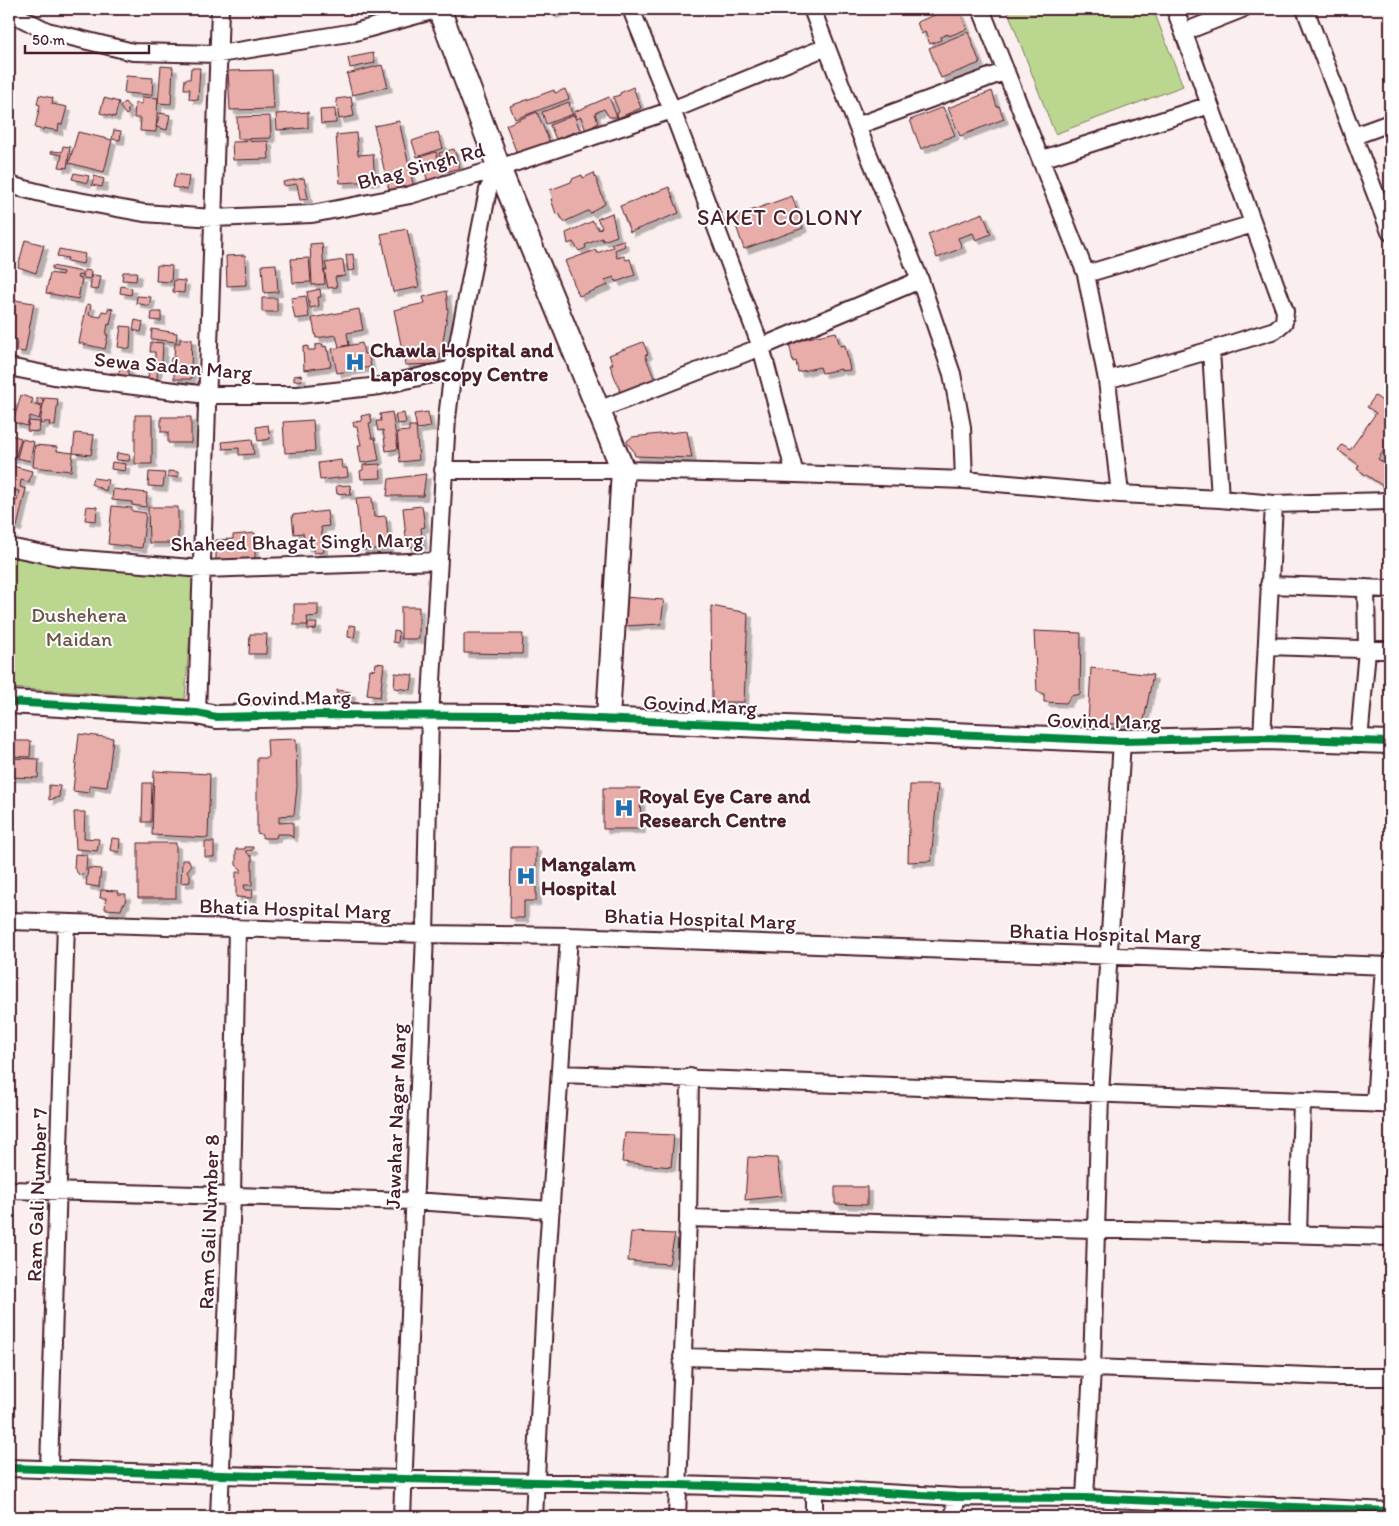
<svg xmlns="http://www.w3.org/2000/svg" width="1399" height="1526" font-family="Itim,sans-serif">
<defs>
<filter id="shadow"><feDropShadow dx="4.5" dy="4.5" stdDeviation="0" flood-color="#0004"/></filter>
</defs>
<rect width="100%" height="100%" fill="#faefee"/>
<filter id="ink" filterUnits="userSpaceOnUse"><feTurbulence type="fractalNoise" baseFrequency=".02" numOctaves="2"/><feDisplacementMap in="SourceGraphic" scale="10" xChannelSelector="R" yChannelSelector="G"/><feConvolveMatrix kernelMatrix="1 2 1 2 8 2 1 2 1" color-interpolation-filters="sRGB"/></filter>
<g filter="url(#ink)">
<path fill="#bbd78f" stroke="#827b5d" d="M1007,9H1153L1183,86L1055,134Z
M9,547L90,562L194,578L185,699L9,688Z"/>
<path fill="#e8ada9" stroke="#4a1f2b" filter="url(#shadow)" d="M549,9H566L552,14Z
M950,9H957L959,13L960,12L967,29L949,36L948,34L940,37L941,40L930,44L925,32L921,34L917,22Z
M968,32L980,63L941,78L929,48Z
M373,53L375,63L350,68L348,58Z
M382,65L388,87L352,95L347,74Z
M161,66L173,67L171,104L158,103Z
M191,68H200L198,100L189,99L190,89H184L185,79H190Z
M272,70L274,109L230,110L228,71Z
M126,76L153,78L152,95L124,93Z
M633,87L641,108L618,118L617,113L619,112L613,97L620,95V93Z
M565,89L569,99L515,119L510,106L554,90L555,93Z
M992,91L997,107L999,106L1004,119L960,136L948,108Z
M39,95L53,98L52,104L67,107L62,125L59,124L58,131L43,128V130L35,128L40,105L37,104Z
M142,97L158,98L156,132L140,131L141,118H134L135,103L142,104Z
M351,97L354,116L339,119L336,99Z
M609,97L617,117H609L604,109L595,113L598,123L586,131L581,117L577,119L574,112Z
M104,98L119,102L115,117L100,113Z
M125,102L130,108L127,111L129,112L126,115L120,107Z
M569,102L571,111L573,114L546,124L542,112Z
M943,107L955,135L921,149L910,120Z
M335,109L336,123L321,124L320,110Z
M308,112V128L277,130L276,114Z
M537,112L550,143L518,156L506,125Z
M160,113L170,115L167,130L156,127Z
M574,115L580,130L556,139L550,125Z
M270,116L271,138L238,139L237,117Z
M399,121L414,188L390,194L374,126Z
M114,130L121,131L120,140L112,139Z
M78,132L112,140L104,172L69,163Z
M438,132L443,148L417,157L412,141Z
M356,133L358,155L373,154L375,181L340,183L336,135Z
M268,141L269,159L233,160L232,142Z
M63,146L70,147L67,168L59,167L62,155L51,153L52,151L62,152Z
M454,149L460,168L445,172L439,153Z
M436,152L445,180L429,185L420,157Z
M74,173L89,176L87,183L72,179Z
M594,173L605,204L597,208L591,213L588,211L564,222L559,213L556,214L551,199L553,198L550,190L571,182L572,179L582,175L583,178Z
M176,174L189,176L187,190L173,187Z
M94,176L104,179L102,187L92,185Z
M304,178L308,199L300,200L297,184L284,186L283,182Z
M669,187L679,213L630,232L620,206Z
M792,196L803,228L744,249L733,217Z
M612,213L617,236L603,241L602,238L585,245L586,248L579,251L573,242L568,244L566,233L593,221L599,230L602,227L597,219Z
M983,213L991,234L976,240L973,233L958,238L962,248L937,258L928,234Z
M407,229L419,287L393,292L381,234Z
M25,240L44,245L36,273L18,267Z
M623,240L625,246L615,250L617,258L624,256L626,260L630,259L635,275L616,282L614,277L605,280L608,285L579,296L565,261L596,250L597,253L613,247L611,244Z
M322,243L325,284L312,285L310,244Z
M59,249L85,254L83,264L67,261L68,258L57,256Z
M353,254L355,270L348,271L346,255Z
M245,255L246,285L227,286L226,256Z
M309,258L311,282L293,283L291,259Z
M343,260L345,276L335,277L337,287L328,288L324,270H327L325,263Z
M276,264L278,292L264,293L262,265Z
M157,265L172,266L171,282L156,281Z
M52,266L82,272V276L78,275L77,278L82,279L78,299L46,293L50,273L62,275L63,272L52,270Z
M84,270L91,271L90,279L83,278Z
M123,272H137L136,281L122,280Z
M92,275L101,276L98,290L90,289Z
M174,280L185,281L184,293L173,292Z
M121,286L132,288L131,295L120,293Z
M320,289L321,297H318L319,306L310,308L307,292Z
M446,291L448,311L439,364L405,365L394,310L425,303L423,297Z
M137,296L151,297L149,306L136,303Z
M306,296L309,317L295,319L291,298Z
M262,298H277V312H262Z
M14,300L34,303L25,352L16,351L17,341L9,331Z
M87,304L91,305L89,315L101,317L102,311L108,312V308L113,309L110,325L108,324L106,335H108L105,349L79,343Z
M359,309L363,330L347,333L349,345L339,347L336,335L316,338L312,318Z
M152,312H161V321L151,320Z
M135,320L143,322L141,332L133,330Z
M121,326L131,327L130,349L118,347Z
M152,329L177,333L176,342L151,339Z
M836,332L840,346L845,345L850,370L841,371V369L822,373L820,367L798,372L796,361L793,362L789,342Z
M180,339H192L191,369L170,368L171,358H174L175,343H180Z
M151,342L163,343L162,363L155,362V352H150Z
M643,342L648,354L645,355L656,383L622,396L610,365L613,364L609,355Z
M362,343L364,354L368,353L371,367L337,373L332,349Z
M323,344V347L326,346L327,351H328L331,366L304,370L303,347L308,346V350H315V345Z
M149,363H158L157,379H148Z
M120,365H128V377H110V373H119Z
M174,370L192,371L191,379H174Z
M301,375L302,380L294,381V376Z
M21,395L33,399L31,404L42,407L39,419L30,416L27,426L13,422Z
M1375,396L1390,406V441L1378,459L1390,467V475L1383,486L1357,469L1359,465L1338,450L1342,445L1350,450L1376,413L1367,407Z
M37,398H43V405L37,404Z
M44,398L58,399L55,426L49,425L50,422H44V424H40Z
M9,403L16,405L9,427Z
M392,412L398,449L386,451L383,430L378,431L376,421H381L380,414Z
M428,412L431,427L417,429L414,414Z
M404,413L406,423L397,424L395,415Z
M370,414L372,422L369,423L372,438H375L379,460L361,463L358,445H361L357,427H354L353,422L362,421L361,416Z
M135,415H152V464H135Z
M161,417H191V443H168V432H161Z
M313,420L315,451L285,453L283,422Z
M29,421L40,422L39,432L27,431Z
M268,425L270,439L258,441L256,427Z
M409,426H416L419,460L400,462L397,432L409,431Z
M687,431L692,458L635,456L633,450L627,443V441L632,437Z
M75,433L94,435L91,455L73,453Z
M11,435L21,438L15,459L9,458V445Z
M22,439L34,442L30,461L17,458Z
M252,439L254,454L239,455V448L223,449L222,442Z
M35,445L57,447V451L73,453L71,471L33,467Z
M117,453L130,455L129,461L116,460Z
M341,460L342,468H347L348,477L320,480L318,463Z
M112,462L126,464L125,471L111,469Z
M380,464L381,478L361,479L360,471L363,470V465Z
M9,465L32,471L29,482L21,480L20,487L26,489L17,527L9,525V499L17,501L19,491L9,489Z
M168,471L178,472V477H168Z
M149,472L165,473L163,487L148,486Z
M426,474L423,496H387L389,479Z
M93,478L108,480L106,491L91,484Z
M350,485L351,495H346V493L337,494L336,486Z
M113,489L147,493L146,507L132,505V502L112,500Z
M372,497L374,517L386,516L389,548L361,550L356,498Z
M87,506L97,507L96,521L85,520Z
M112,506L132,508V511L146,513L142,548L108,544Z
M422,506L425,527L421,528L423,545L407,547L403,508Z
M148,507H178V543H149Z
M327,511L329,526L321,527L324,552L314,553V546L305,547L303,533L294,534L292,515Z
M255,533V562L216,560V540L233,539V535Z
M624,597L664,600L661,624L624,626Z
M294,604H318V616L307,617L308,625H294Z
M711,606L748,613L744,702H712Z
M401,607H419V639H401Z
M308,623H317L316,629L308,630Z
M349,625L356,626L354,638L348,637Z
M394,631L399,632L398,643L393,642Z
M1034,631L1081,633L1080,694L1071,696L1066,703L1044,702V694L1037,691Z
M250,634H267L266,654H249Z
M464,634H523L522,654L464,653Z
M376,663L384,664L380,697L367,695L370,669L375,670Z
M1091,668L1153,675L1143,725L1088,723Z
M395,673L413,675L411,690L394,688Z
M337,690L351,692V698L337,696Z
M79,734L113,738L107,787L90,785L89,793L73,791Z
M296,739L297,787L294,815L279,816V823L293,822V838L289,834H277L276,838H263L261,834L257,833V758H268L267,740Z
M9,741H31L30,757L9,756Z
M9,758L39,759L38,778L9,777Z
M154,771L210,774L208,838L152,835Z
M143,783H152L151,822H142Z
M49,785L60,786L59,797L49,800Z
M910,785H938L931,861L908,862Z
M603,788H640L641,829H603Z
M74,812H85L84,838L99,839L97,851L76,849Z
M112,838L120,839L119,852L110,850Z
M205,842H214V857H205Z
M138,843H176V898H138Z
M245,847H253V850L246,851L250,856H252V885H244L245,890H253L252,898L236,897V872H241V869L236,865V849H245Z
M511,847H536V901H524V918H510Z
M75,854L87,855L86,870L80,876L74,868Z
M182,860H189L191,866L187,871L190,875V882L181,883Z
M88,868L101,869L99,887L86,885Z
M101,890L118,891V894H126L125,904H123L121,910L105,909L106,898H100Z
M625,1133L674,1135L671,1167L622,1162Z
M748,1157L777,1158L782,1196L745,1200Z
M835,1187H867V1205L835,1204Z
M631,1232L675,1234L669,1264L628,1261Z"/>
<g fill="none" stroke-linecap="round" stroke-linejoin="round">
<defs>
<path id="street" d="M631,9L672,110L761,347L795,474
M812,9L857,126L920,280L952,374L962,427L964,480
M981,9L1086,274L1107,380L1120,494
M1305,9L1390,232
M9,12L47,31L133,52L219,54L355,32L439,9
M1184,32L1242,9
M857,126L1006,71
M1354,136L1390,123
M1042,159L1210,105
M9,185L57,197L144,213L213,218L312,214L410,195L499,168L672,110L826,47
M1086,274L1253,224
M1211,350L1220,499
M9,367L54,376L207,395H298L380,386L453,369
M1107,380L1211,350L1275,330L1284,322L1285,311L1175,9
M598,410L761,347L920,280
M443,470H623L795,474L964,480L1120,494L1220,499L1274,504L1390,501
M9,547L58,557L203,569L438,561
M1269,585L1390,589
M1267,646L1390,650
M197,713L220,9
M1262,738L1274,504
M1359,741L1367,650L1366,588
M9,921L425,934L569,936L1390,966
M560,1074L1390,1104
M1375,1104L1384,966
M9,1190L414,1201L551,1210
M688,1218L1390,1237
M1298,1234L1302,1101
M682,1357L1092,1368L1336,1377H1390
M9,1468L221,1475L678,1485L814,1489L956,1497L1085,1498L1390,1511
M49,1469L66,923
M1085,1498L1092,1368L1100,1094L1122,741
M219,1517L232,1196L237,928
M402,1517L425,934L430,716L447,418L453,369L488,190L499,168
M534,1517L547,1263L569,936
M677,1517L688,1218L690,1077
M814,1517V1489
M954,1517L956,1497"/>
<path id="secondary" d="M439,9L499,168L623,470L608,718
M9,702L197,713L216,717L309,715L526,716L1122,741L1262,738L1390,742"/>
</defs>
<use href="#street" stroke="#4a1f2b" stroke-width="20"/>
<use href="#secondary" stroke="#4a1f2b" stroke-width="26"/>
<use href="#street" stroke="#fff" stroke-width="16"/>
<use href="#secondary" stroke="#fff" stroke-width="22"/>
<defs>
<path id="cycleway" d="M9,702L197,713L216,717L309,715L526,716L1122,741L1262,738L1390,742
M9,1468L221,1475L678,1485L814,1489L956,1497L1085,1498L1390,1511"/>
</defs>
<use href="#cycleway" stroke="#fff" stroke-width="11"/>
<use href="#cycleway" stroke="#00873e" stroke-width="8"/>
</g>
</g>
<defs>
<symbol id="hospital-bare" viewBox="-9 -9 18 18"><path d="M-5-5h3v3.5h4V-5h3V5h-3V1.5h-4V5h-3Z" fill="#1f6fb2" stroke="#fff" stroke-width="2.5" paint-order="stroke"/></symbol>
</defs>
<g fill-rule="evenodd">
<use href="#hospital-bare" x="341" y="348" width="28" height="28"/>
<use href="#hospital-bare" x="610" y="794" width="28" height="28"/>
<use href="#hospital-bare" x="512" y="862" width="28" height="28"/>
</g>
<g text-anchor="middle" stroke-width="4" stroke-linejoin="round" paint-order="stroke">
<g font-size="21" fill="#4a1f2b" stroke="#fff">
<text transform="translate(421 166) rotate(-15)" y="7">Bhag Singh Rd</text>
<text transform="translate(173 366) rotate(5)" y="7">Sewa Sadan Marg</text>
<text transform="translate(297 542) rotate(-1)" y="7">Shaheed Bhagat Singh Marg</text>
<text transform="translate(294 698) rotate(-1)" y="7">Govind Marg</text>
<text transform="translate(700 705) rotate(3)" y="7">Govind Marg</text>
<text transform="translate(1104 721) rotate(1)" y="7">Govind Marg</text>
<text transform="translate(295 909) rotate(2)" y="7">Bhatia Hospital Marg</text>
<text transform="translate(700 919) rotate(2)" y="7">Bhatia Hospital Marg</text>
<text transform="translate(1105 934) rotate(2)" y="7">Bhatia Hospital Marg</text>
<text transform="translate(396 1116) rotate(-88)" y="7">Jawahar Nagar Marg</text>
<text transform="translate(37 1195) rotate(-88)" y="7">Ram Gali Number 7</text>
<text transform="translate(209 1222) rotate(-88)" y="7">Ram Gali Number 8</text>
</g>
<g font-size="21" font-weight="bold" fill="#4a1f2b" stroke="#fff" text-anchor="start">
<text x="370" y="357">Chawla Hospital and<tspan x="370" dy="24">Laparoscopy Centre</tspan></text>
<text x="639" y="803">Royal Eye Care and<tspan x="639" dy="24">Research Centre</tspan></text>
<text x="541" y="871">Mangalam<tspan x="541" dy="24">Hospital</tspan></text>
</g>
<g font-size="21" fill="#6c5649" stroke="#fff">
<text x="79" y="622">Dushehera<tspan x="79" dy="24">Maidan</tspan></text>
</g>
<g font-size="22" letter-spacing="1" fill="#4a1f2b" stroke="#fff">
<text x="780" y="225">SAKET COLONY</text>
</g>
</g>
<rect width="1399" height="1526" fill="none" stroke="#fff" stroke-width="30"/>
<rect x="15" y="15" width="1369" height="1496" fill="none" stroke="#4a1f2b" stroke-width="2" filter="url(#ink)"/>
<path d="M25 45v8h124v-8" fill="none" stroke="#4a1f2b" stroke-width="2.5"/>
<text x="32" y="45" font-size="15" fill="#4a1f2b" stroke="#ffffff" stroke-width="4" paint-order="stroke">50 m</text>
</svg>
